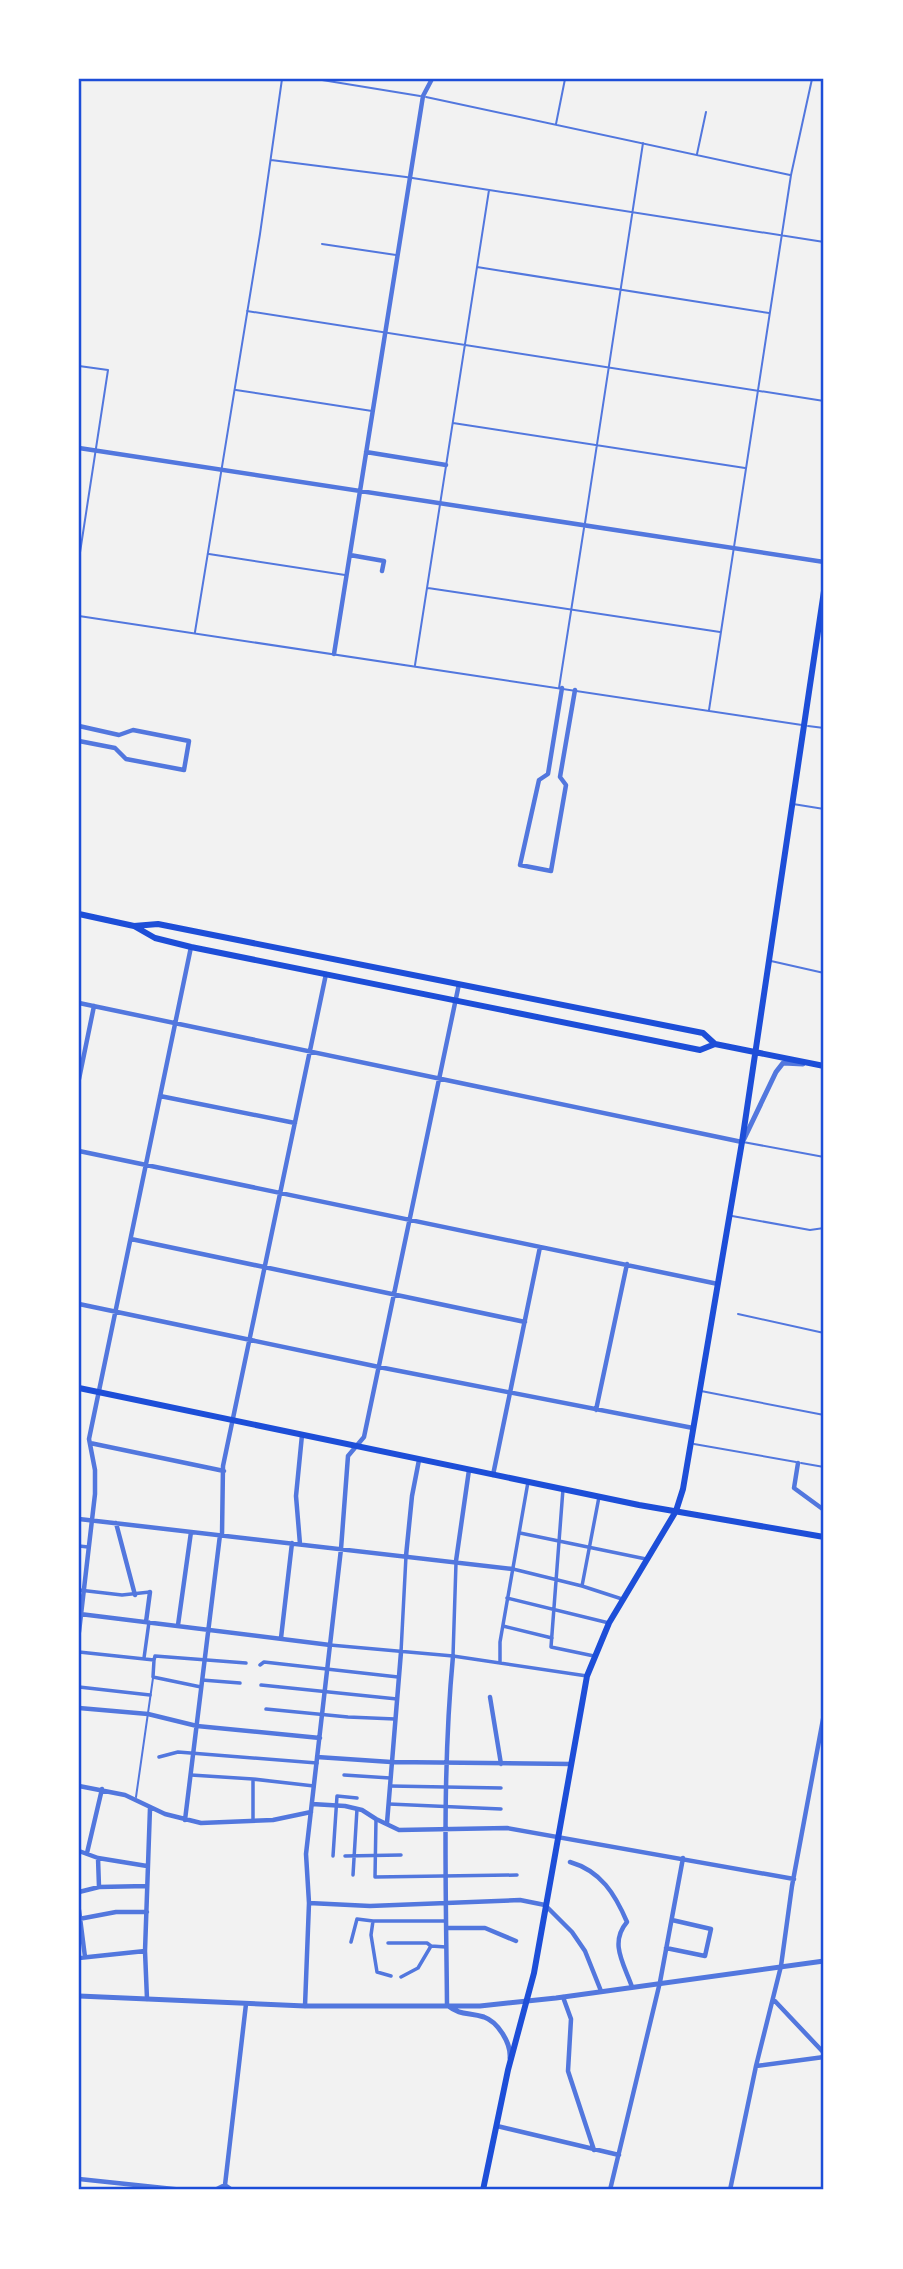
<svg xmlns="http://www.w3.org/2000/svg" width="903" height="2269" font-family="'DejaVu Sans',sans-serif">
<rect width="100%" height="100%" fill="#f2f2f2"/>
<g fill="none" stroke-linecap="round" stroke-linejoin="round">
<path stroke="#5277de" stroke-width="2" d="M316,79L420,96
M426,97L790,175
M556,124L565,79
M697,154L706,112
M271,160L406,177L824,242
M322,244L396,255
M477,267L769,313
M247,311L824,401
M79,366L108,370L79,559
M236,390L372,411
M453,423L745,468
M585,523L643,143
M209,554L345,575
M428,588L720,632
M79,616L802,725
M195,632L260,234L282,79
M415,665L489,190
M559,688L584,528
M709,710L791,175L812,79
M808,726L824,728
M793,804L824,809
M771,961L824,973
M743,1142L824,1157
M732,1216L810,1230L824,1228
M738,1314L824,1333
M701,1391L824,1415
M694,1444L796,1462
M801,1463L824,1467
M136,1797L153,1678"/>
<path stroke="#5277de" stroke-width="3.5" d="M563,1489L551,1647L594,1656
M520,1533L646,1559
M79,1546L88,1547
M513,1569L582,1586L622,1599
M582,1586L599,1497
M79,1590L122,1595L150,1592
M507,1598L609,1623
M503,1626L552,1638
M330,1645L453,1656L587,1676
M79,1652L154,1660L153,1677L201,1687
M401,1652L406,1556
M453,1656L456,1563
M144,1658L149,1622
M154,1660L155,1656L246,1663
M500,1663V1642L528,1482
M260,1665L264,1662L398,1677
M202,1680L240,1683
M261,1685L397,1699
M79,1687L150,1695
M266,1709L348,1717L395,1719
M159,1757L178,1752L317,1763
M191,1775L253,1779L314,1786
M344,1775L390,1778
M390,1786L501,1788
M389,1804L501,1809
M376,1819L375,1877L517,1875
M253,1821V1779
M333,1856L337,1796L357,1798
M345,1856L401,1855
M353,1875L357,1809
M373,1921L371,1935L377,1972L391,1976
M351,1942L357,1919L373,1921H446
M388,1943H427L431,1946
M401,1977L418,1968L431,1946L446,1947"/>
<path stroke="#5277de" stroke-width="4.5" d="M79,448L824,562
M366,452L446,465
M350,555L384,561L382,571
M334,654L423,96L432,79
M562,688L548,774L539,780L520,865L551,871L566,785L560,777L575,690
M79,726L119,735L133,730L189,741L184,770L126,759L115,748L79,741
M79,1003L742,1142
M79,1079L94,1006
M160,1096L295,1123
M79,1151L718,1284
M131,1239L525,1322
M79,1304L379,1367L693,1428
M596,1410L627,1264
M90,1443L224,1471
M798,1463L794,1488L824,1510
M493,1475L540,1247
M79,1519L513,1569
M116,1523L135,1595
M222,1535L223,1466L326,974
M300,1544L296,1496L302,1435
M406,1556L412,1496L419,1460
M456,1561L469,1470
M80,1614L330,1645
M146,1622L150,1592
M178,1625L191,1532
M79,1632L95,1494V1470L89,1439L191,947
M281,1638L292,1543
M490,1697L501,1764
M79,1708L148,1714L197,1726L320,1738
M317,1757L391,1762L571,1764
M79,1786L125,1795L165,1814L201,1823L273,1820L311,1812
M312,1804L345,1806L362,1810L376,1819L399,1830L507,1828L794,1879
M185,1820L220,1535
M387,1823L401,1652
M79,1851L98,1858L147,1866
M87,1853L102,1789
M98,1858L99,1887
M570,1862C601,1871 615,1894 627,1922C609,1943 624,1964 632,1987
M79,1892L99,1887L147,1886
M309,1903L370,1906L520,1900L545,1905L572,1932L585,1951L601,1991
M79,1910L85,1957
M79,1919L116,1912H147
M446,1928H485L516,1941
M666,1948L705,1956L711,1929L672,1920
M79,1958L145,1951
M563,1997L571,2019L568,2071L594,2150
M147,1999L145,1951L150,1808
M773,1999L824,2053
M447,2005C446,1888 442,1773 453,1656
M305,2006L309,1903L306,1854L341,1549L348,1456L364,1437L459,984
M756,2066L824,2057
M497,2126L619,2155
M79,2179L183,2190
M225,2185L246,2004
M215,2190L225,2185L232,2190
M610,2190L660,1982L683,1858
M730,2190L756,2066L781,1966L792,1886L824,1714"/>
<path stroke="#5277de" stroke-width="5" d="M744,1139L776,1072L783,1063L803,1064
M79,1996L305,2006H480L556,1998L824,1961
M447,2005C461,2016 468,2012 484,2017C498,2022 511,2043 510,2058"/>
<path stroke="#1d4ed8" stroke-width="6" d="M79,914L134,926L155,938L191,947L700,1050L715,1044
M134,926L158,924L703,1033L715,1044L824,1066
M79,1388L639,1505L824,1537
M483,2190L508,2070L534,1973L587,1676L609,1623L676,1511L683,1489L742,1142L824,591"/>
</g>
<rect width="903" height="2269" fill="none" stroke="#ffffff" stroke-width="161"/>
<rect x="80" y="80" width="742" height="2108" fill="none" stroke="#1d4ed8" stroke-width="2.5"/>
</svg>
